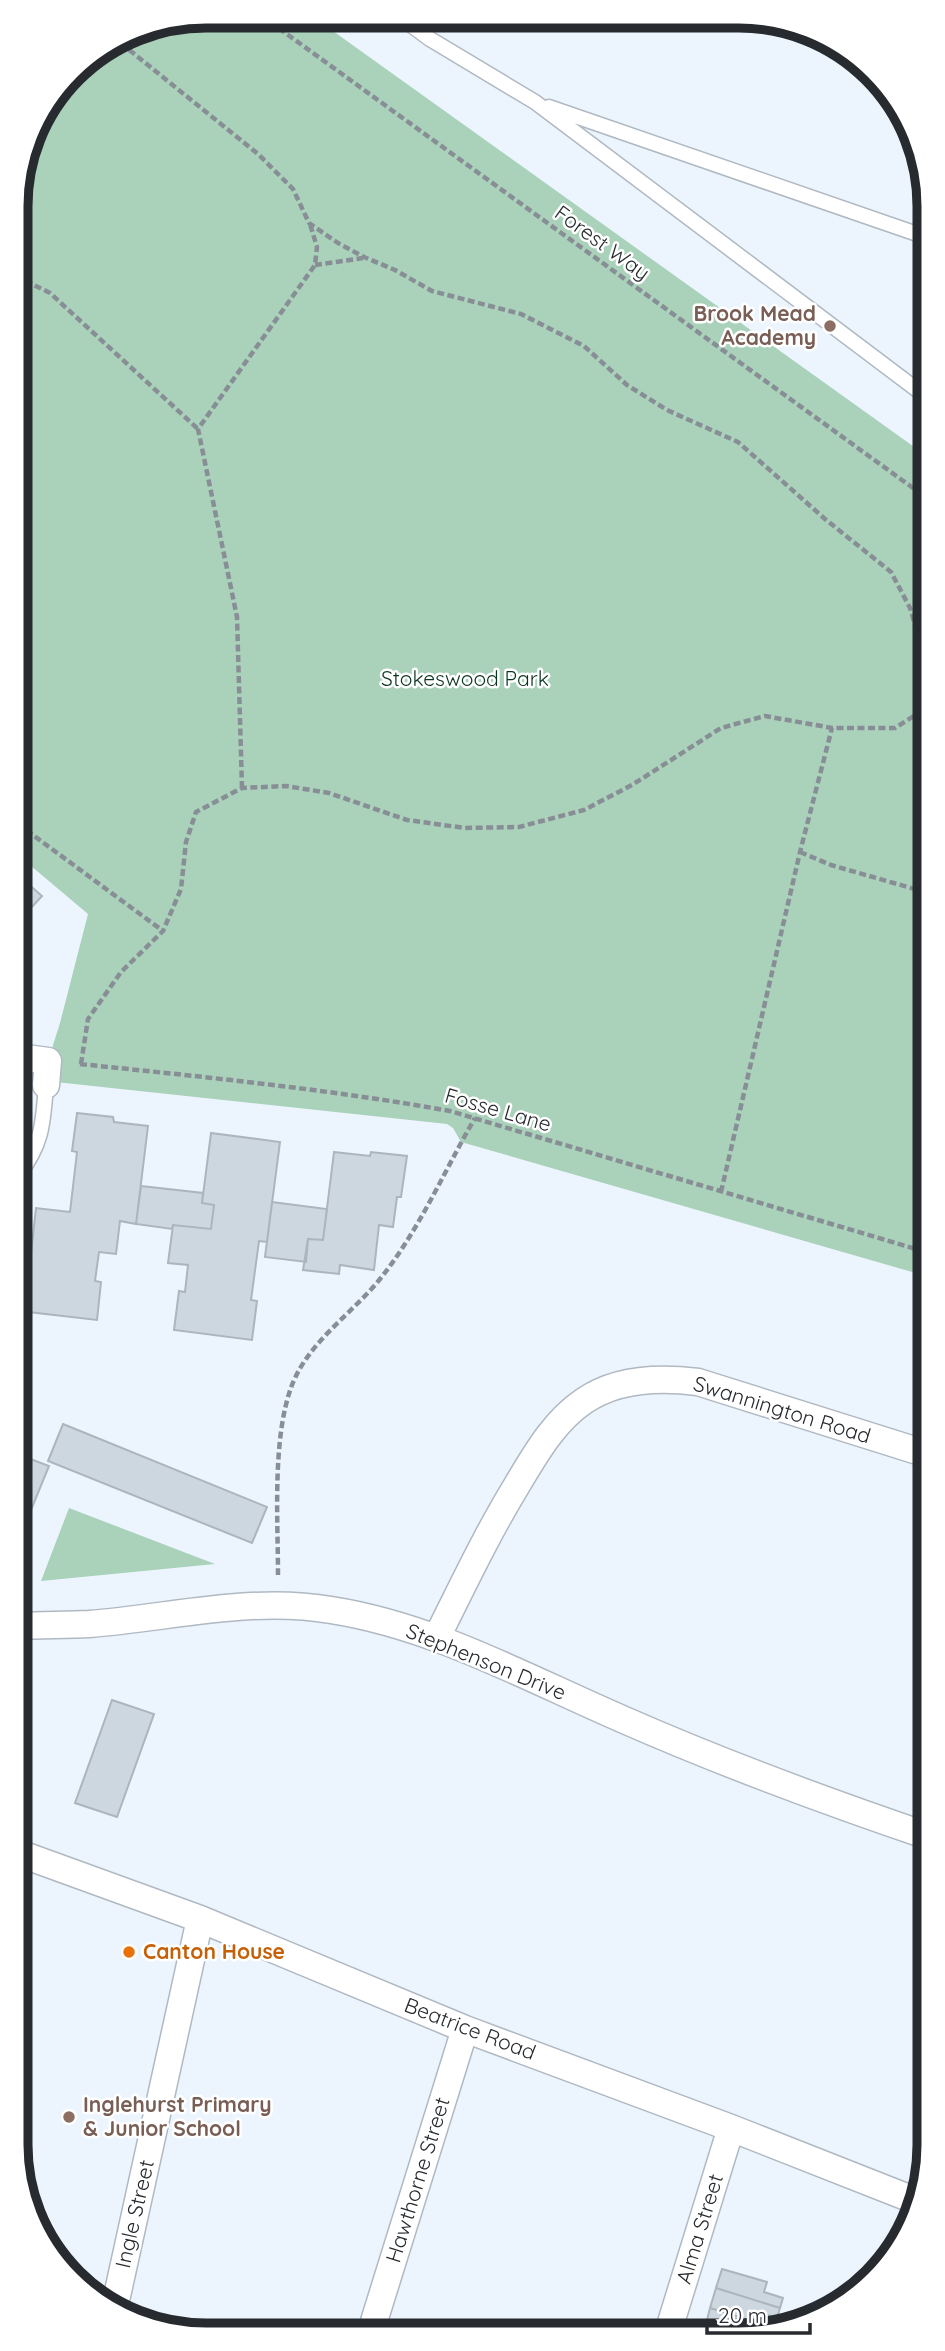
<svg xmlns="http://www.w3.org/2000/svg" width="945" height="2351" font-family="Quicksand,sans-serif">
<rect width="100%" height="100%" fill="#ecf5fe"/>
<path fill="#aad1ba" d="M206,16H312L924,454L926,1276L461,1142L453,1128L447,1124L46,1081L48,1061L60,1023L88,914L18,855L16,193L36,121L80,63L133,30Z
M69,1508L215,1564L41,1581Z"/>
<path fill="#cdd7df" stroke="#acb5be" stroke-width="2" d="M18,875L42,896L18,922Z
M77,1113L113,1117L114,1122L148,1126L136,1224L120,1221L116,1254L99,1252L95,1281L101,1282L97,1320L20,1311L21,1270L29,1271L36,1208L70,1212L77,1152L72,1151Z
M211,1133L280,1142L267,1242L259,1241L251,1300L257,1301L252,1340L174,1330L179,1291L185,1292L188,1265L168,1263L173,1225L211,1229L214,1205L202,1203Z
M334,1152L370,1156L371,1152L407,1156L401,1197H397L393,1227L379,1225L374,1270L340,1265L339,1274L303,1270L308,1239L323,1240Z
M141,1186L203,1193L202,1203L214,1205L211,1229L173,1225L172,1229L136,1224Z
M272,1202L327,1209L323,1240L308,1239L306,1262L265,1257Z
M63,1424L267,1507L252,1543L48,1461Z
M20,1455L49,1466L20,1537Z
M112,1700L154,1714L117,1817L75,1803Z
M722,2269L767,2282L764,2292L783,2298L780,2308L716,2288Z
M716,2288L780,2308L777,2318L758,2312L755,2322L710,2308Z
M710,2308L755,2322L753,2329L705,2328Z"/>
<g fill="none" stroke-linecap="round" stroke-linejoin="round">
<defs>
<path id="service" d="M408,17L411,25L430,39L535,102L924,395
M549,107L923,236
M19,1174C43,1143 43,1122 46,1085"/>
<path id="minor" d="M19,1057L48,1061L46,1085
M20,1626C43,1625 66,1625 89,1624C169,1618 251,1596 331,1610C434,1626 527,1678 622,1719C722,1763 825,1801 928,1836
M437,1637C463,1585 487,1534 517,1485C535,1455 554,1421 584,1401C617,1378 659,1377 698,1382L927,1454
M21,1854L200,1919L465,2029L731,2128L919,2202
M115,2305L200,1919
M669,2329L731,2128
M371,2331L465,2029"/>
</defs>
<use href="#service" stroke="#b0b9c2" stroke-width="17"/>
<use href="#minor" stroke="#b0b9c2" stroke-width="29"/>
<path stroke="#888e95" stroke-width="4.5" stroke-dasharray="7 3.5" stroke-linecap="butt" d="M262,16L924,496
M315,265L363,258
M16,276L50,293L198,429
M916,626L924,638
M917,714L925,712
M242,788L237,617L198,429L315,265L317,247L310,224
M18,824L163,931
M800,852L831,865L925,892
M80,1064C204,1077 328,1089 450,1111L926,1252
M81,1064L88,1019L121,972L163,931L181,889L186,842L196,812L242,788L286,786L329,793L407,820L465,828L519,827L584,810L632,785L721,728L765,716L832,728H895L917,714L920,665L915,625L910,608L891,572L825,519L738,442L667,410L627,385L584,346L521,314L432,291L395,270L364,257L338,243L309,223L293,189L258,154L117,40
M721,1192L800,852L832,728
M278,1575C278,1518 272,1438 292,1385C309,1341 352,1314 380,1279C420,1229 443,1173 475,1118"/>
<use href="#service" stroke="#fff" stroke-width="14"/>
<use href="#minor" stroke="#fff" stroke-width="26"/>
</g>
<g fill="#8d6e63" stroke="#fff" stroke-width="2.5">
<circle cx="830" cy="326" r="7"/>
<circle cx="69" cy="2117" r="7"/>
</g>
<circle fill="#e8710a" stroke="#fff" stroke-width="2.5" cx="129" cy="1952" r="7"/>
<g text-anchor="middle" stroke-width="5" stroke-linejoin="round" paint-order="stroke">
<g font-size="21" fill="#272a2e" stroke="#fff">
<text transform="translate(602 243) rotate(36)" y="7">Forest Way</text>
<text transform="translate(498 1110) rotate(16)" y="7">Fosse Lane</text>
<text transform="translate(782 1410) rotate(17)" y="7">Swannington Road</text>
<text transform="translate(486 1662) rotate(22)" y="7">Stephenson Drive</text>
<text transform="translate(470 2029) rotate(21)" y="7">Beatrice Road</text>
<text transform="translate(418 2180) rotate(-73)" y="7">Hawthorne Street</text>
<text transform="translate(135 2214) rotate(-77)" y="7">Ingle Street</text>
<text transform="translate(700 2229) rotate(-73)" y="7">Alma Street</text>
</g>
<g font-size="21" font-weight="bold" fill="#785e54" stroke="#fff" text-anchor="end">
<text x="816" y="321">Brook Mead<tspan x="816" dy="24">Academy</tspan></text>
<text x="83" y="2112" text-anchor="start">Inglehurst Primary<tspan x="83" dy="24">&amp; Junior School</tspan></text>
</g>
<g font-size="21" fill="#0b3422" stroke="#fff">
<text x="465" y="686">Stokeswood Park</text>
</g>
<g font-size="21" font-weight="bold" fill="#c56008" stroke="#fff" text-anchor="start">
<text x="143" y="1959">Canton House</text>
</g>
</g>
<path d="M0 0H945V2351H0ZM206 28H739A178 178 0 0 1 917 206V2145A178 178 0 0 1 739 2323H206A178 178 0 0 1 28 2145V206A178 178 0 0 1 206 28Z" fill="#fff" fill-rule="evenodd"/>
<path fill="none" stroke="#272a2e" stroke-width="9" d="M206 28H739A178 178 0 0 1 917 206V2145A178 178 0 0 1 739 2323H206A178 178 0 0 1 28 2145V206A178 178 0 0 1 206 28Z"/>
<path d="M707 2323v10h103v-10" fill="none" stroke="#272a2e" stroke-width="3.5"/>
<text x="718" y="2323" font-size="21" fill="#272a2e" stroke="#ffffff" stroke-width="5" paint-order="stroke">20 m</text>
</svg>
